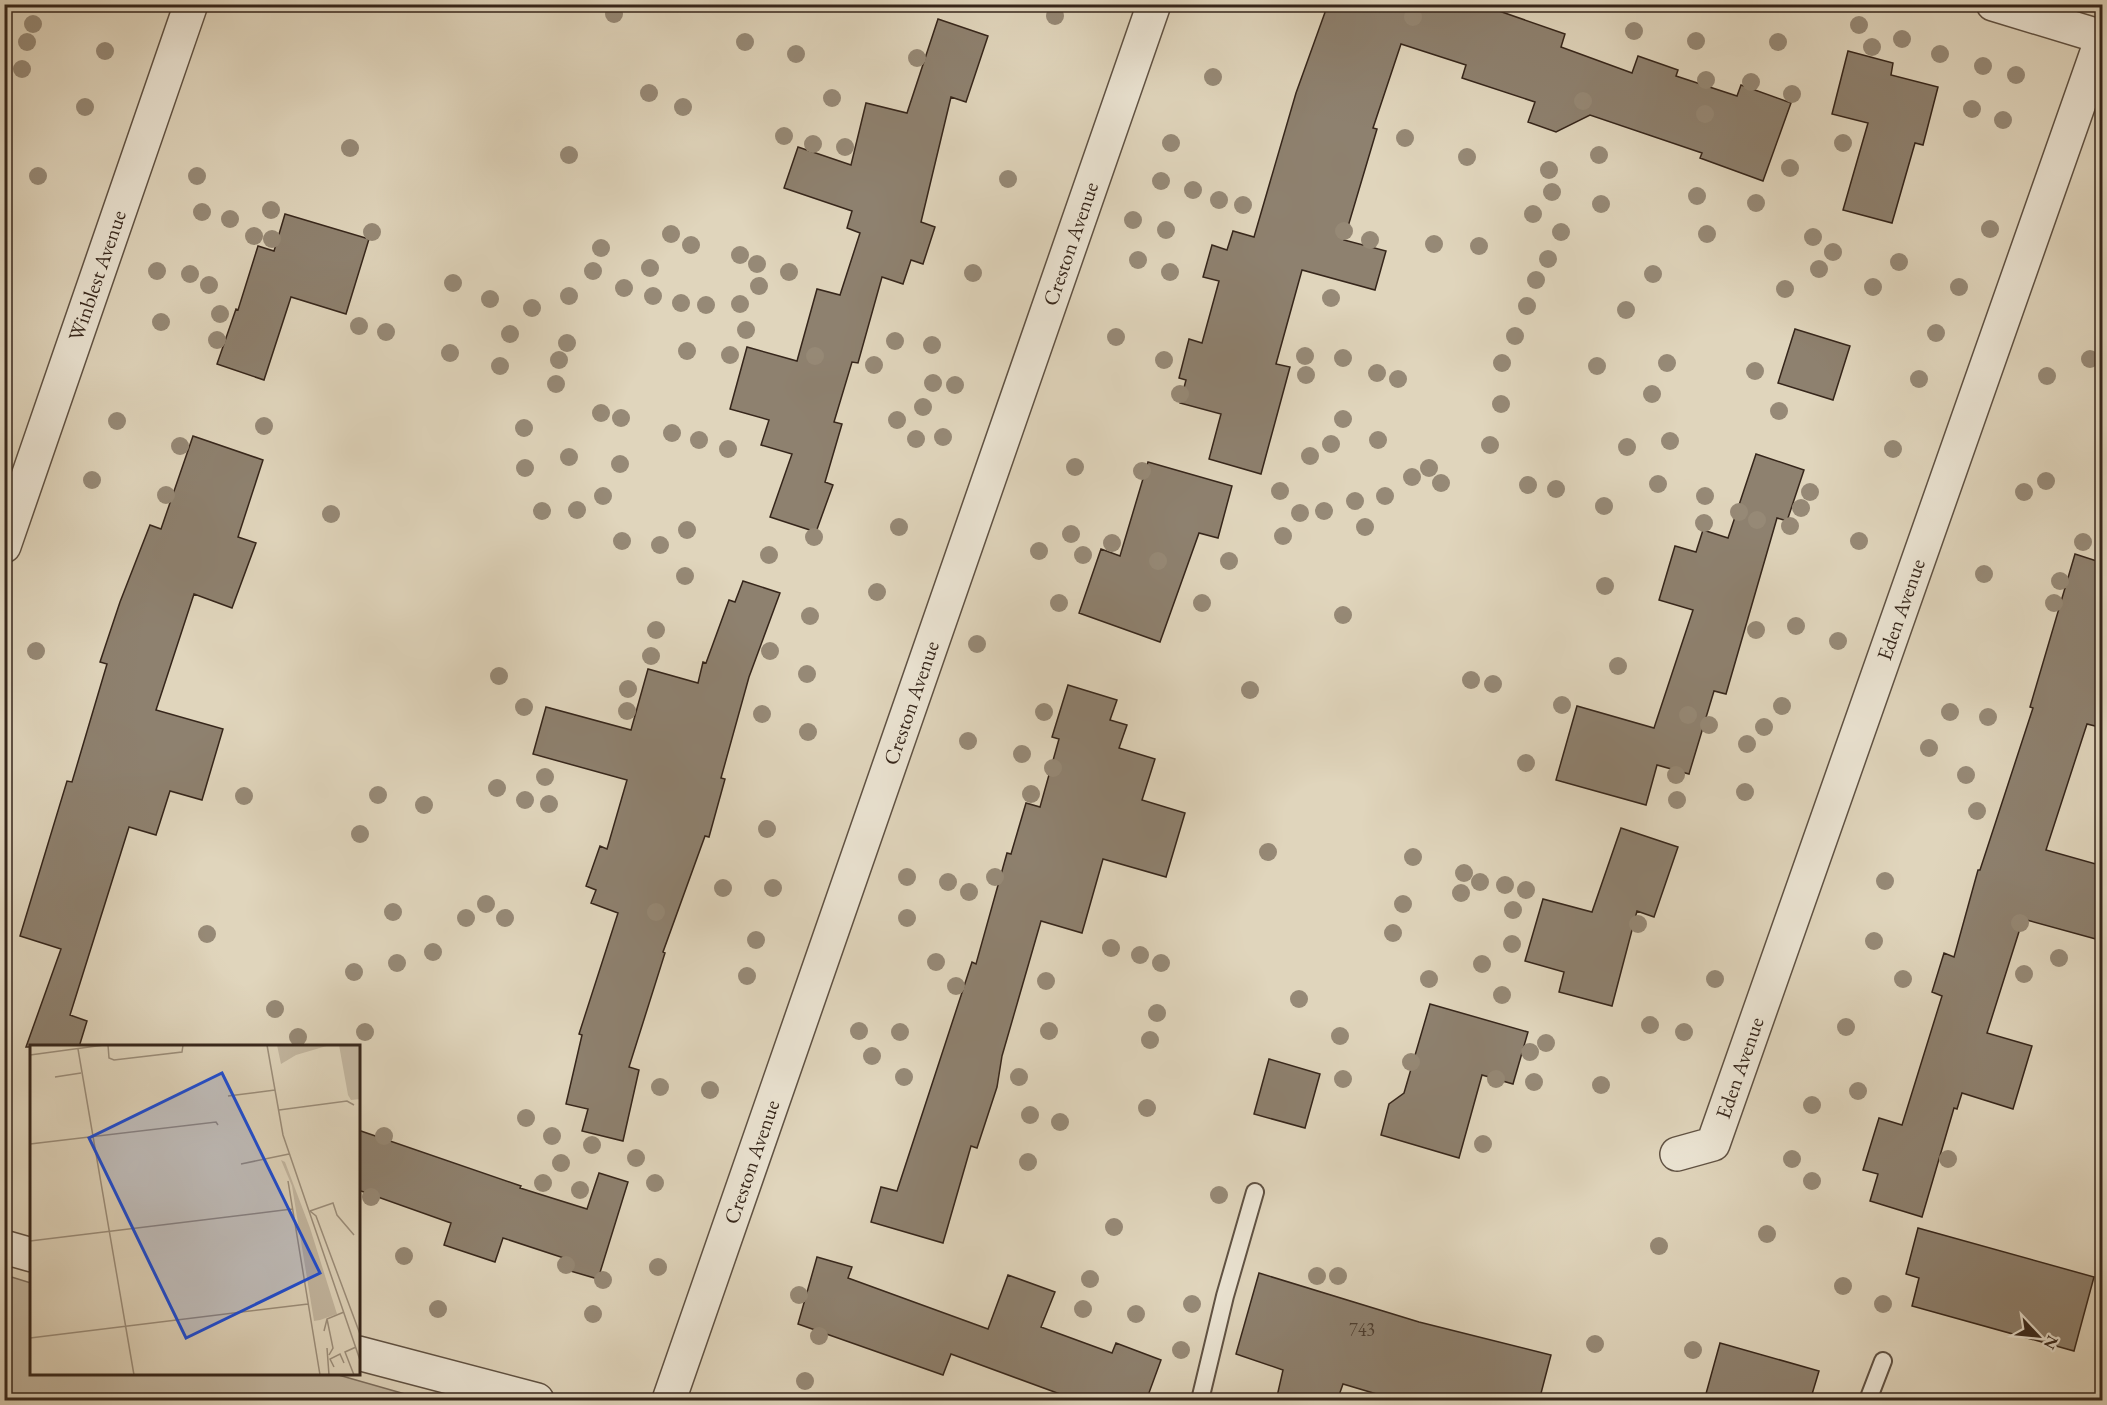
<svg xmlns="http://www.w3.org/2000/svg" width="2107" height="1405" font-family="'EB Garamond',serif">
<rect width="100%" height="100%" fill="#e0d5bc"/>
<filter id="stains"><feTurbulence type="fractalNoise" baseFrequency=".00333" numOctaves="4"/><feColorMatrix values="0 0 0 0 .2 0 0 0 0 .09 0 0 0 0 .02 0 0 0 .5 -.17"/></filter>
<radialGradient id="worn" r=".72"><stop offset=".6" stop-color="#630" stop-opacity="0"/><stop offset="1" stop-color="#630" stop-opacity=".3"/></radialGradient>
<path fill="#c3b7a1" stroke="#7c6e5e" stroke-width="1.5" d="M5,1275L31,1283L32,1374H335L426,1400H5Z"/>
<path fill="#8e816f" stroke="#36261b" stroke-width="1.5" d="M1328,4H1479L1565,34L1561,47L1632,73L1638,56L1678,70L1676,76L1737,96L1741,85L1791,103L1763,181L1700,158L1702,153L1590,115L1556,132L1528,122L1535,102L1462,78L1466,65L1401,44L1373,128L1377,129L1344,240L1386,251L1375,290L1302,270L1276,364L1290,367L1261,474L1209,459L1221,414L1180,403L1186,380L1179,378L1189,339L1202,343L1219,281L1203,277L1212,245L1227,250L1233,231L1254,237L1296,93Z
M938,19L988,36L966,102L951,97L921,222L935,227L923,264L911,260L903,284L882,277L858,363L852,362L834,422L842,424L825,482L833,485L816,532L770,517L792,454L761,445L769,420L730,409L747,347L797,361L817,289L840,295L860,233L847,228L852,211L784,188L798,147L851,165L866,103L907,113Z
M1848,51L1893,63L1891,75L1938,87L1923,145L1915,143L1892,223L1843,210L1868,123L1832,114Z
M285,214L369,239L346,314L291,297L264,380L217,364L236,309L238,310L258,246L274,251Z
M1795,329L1850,346L1833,400L1778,383Z
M193,436L263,460L238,537L256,543L232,608L194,594L156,710L223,729L202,800L170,791L156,835L129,827L70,1015L87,1021L79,1047H26L61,949L20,936L67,781L72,782L107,664L100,662L120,602L150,525L161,529Z
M1756,454L1804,470L1787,521L1777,518L1726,694L1714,691L1689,774L1657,765L1646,805L1556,780L1577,706L1654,728L1693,610L1659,600L1675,546L1696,552L1703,530L1728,538Z
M1148,462L1232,486L1218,538L1199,533L1160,642L1079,613L1101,549L1120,556Z
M2075,554L2103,563V728L2087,724L2046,850L2103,866V941L2023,919L1987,1033L2032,1046L2013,1109L1962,1093L1957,1109L1954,1108L1922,1217L1870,1201L1878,1174L1863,1170L1879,1118L1902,1125L1942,996L1932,992L1944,953L1954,957L1978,870H1980L2033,708L2030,707Z
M743,581L780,593L749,677L721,778L725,779L709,837L705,836L663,952L665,953L629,1067L639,1070L623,1141L582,1131L588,1109L566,1104L582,1035L579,1034L618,913L591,903L596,890L586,886L600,846L607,849L627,780L533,754L546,707L631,730L648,669L698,683L703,662L706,663L729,600L735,602Z
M1068,685L1117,700L1110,720L1127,725L1119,748L1155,759L1142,800L1185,813L1166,877L1103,859L1082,933L1041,921L1002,1056L997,1087L977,1148L971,1146L943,1243L871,1222L881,1187L897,1191L972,962L976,964L1007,853L1011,854L1026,803L1040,807L1059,739L1052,737Z
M1621,828L1678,847L1654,917L1637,911L1612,1006L1559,992L1564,972L1525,961L1543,899L1592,912Z
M1430,1004L1528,1032L1513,1084L1482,1075L1459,1158L1381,1135L1389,1104L1404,1093Z
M1269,1059L1320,1074L1305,1128L1254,1114Z
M358,1130L521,1186L520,1188L587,1209L599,1173L628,1182L598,1279L567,1270L570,1260L503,1238L495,1262L444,1245L451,1223L358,1190Z
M1918,1228L2094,1277L2074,1351L1912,1306L1919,1278L1906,1274Z
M817,1257L852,1267L848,1278L988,1329L1008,1275L1055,1292L1041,1327L1112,1353L1116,1343L1161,1360L1146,1401H1079L951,1354L943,1375L798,1324Z
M1259,1273L1419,1322L1551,1355L1539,1401H1400L1343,1384L1337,1401H1276L1283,1370L1236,1354Z
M1720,1343L1819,1371L1810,1401H1704Z"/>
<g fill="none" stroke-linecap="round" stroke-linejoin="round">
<defs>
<path id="lane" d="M1200,1400L1225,1296L1255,1192
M1868,1400L1883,1361"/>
<g id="street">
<path d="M1993,4L2102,37"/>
<path id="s1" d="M4,546L191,4"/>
<path id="s2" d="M1677,1154L1713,1144L2102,38"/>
<path d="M4,1247L32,1255"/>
<path d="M358,1353L537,1400"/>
<path id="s3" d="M669,1400L1154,4"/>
</g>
</defs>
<use href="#lane" stroke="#605243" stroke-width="20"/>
<use href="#street" stroke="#605243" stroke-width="36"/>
<use href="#lane" stroke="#ebe4d3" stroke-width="16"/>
<use href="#street" stroke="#ebe4d3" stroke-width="33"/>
</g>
<g fill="#968976">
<circle cx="614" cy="14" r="9"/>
<circle cx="1055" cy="16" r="9"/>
<circle cx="1413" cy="17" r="9"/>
<circle cx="33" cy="24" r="9"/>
<circle cx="1859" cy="25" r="9"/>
<circle cx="1634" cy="31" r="9"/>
<circle cx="1902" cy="39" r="9"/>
<circle cx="1696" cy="41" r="9"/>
<circle cx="27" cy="42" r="9"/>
<circle cx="745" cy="42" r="9"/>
<circle cx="1778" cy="42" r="9"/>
<circle cx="1872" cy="47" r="9"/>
<circle cx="105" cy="51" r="9"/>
<circle cx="796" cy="54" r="9"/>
<circle cx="1940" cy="54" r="9"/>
<circle cx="917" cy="58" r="9"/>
<circle cx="1983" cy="66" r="9"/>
<circle cx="22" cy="69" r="9"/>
<circle cx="2016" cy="75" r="9"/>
<circle cx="1213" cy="77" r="9"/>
<circle cx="1706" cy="80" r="9"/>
<circle cx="1751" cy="82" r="9"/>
<circle cx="649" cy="93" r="9"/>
<circle cx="1792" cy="94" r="9"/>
<circle cx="832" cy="98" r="9"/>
<circle cx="1583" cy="101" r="9"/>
<circle cx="85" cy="107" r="9"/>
<circle cx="683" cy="107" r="9"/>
<circle cx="1972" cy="109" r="9"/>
<circle cx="1705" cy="114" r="9"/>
<circle cx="2003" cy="120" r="9"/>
<circle cx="784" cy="136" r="9"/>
<circle cx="1405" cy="138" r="9"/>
<circle cx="1171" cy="143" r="9"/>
<circle cx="1843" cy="143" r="9"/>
<circle cx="813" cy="144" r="9"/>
<circle cx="845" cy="147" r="9"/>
<circle cx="350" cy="148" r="9"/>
<circle cx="569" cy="155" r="9"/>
<circle cx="1599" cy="155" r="9"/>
<circle cx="1467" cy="157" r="9"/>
<circle cx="1790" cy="168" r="9"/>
<circle cx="1549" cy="170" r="9"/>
<circle cx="38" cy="176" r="9"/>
<circle cx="197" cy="176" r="9"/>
<circle cx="1008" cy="179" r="9"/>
<circle cx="1161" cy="181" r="9"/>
<circle cx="1193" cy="190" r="9"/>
<circle cx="1552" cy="192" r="9"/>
<circle cx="1697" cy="196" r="9"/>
<circle cx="1219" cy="200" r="9"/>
<circle cx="1756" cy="203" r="9"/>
<circle cx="1601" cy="204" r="9"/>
<circle cx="1243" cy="205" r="9"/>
<circle cx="271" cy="210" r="9"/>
<circle cx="202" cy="212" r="9"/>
<circle cx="1533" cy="214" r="9"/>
<circle cx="230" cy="219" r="9"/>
<circle cx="1133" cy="220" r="9"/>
<circle cx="1990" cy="229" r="9"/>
<circle cx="1166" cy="230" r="9"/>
<circle cx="1344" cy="231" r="9"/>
<circle cx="372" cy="232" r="9"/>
<circle cx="1561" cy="232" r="9"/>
<circle cx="671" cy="234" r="9"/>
<circle cx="1707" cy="234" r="9"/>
<circle cx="254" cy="236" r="9"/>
<circle cx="1813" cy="237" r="9"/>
<circle cx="272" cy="239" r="9"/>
<circle cx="1370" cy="240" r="9"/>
<circle cx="1434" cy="244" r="9"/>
<circle cx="691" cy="245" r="9"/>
<circle cx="1479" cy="246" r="9"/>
<circle cx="601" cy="248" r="9"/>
<circle cx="1833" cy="252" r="9"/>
<circle cx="740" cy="255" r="9"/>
<circle cx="1548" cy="259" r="9"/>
<circle cx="1138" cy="260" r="9"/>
<circle cx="1899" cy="262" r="9"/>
<circle cx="757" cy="264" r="9"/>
<circle cx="650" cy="268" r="9"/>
<circle cx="1819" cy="269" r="9"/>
<circle cx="157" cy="271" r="9"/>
<circle cx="593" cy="271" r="9"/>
<circle cx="789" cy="272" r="9"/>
<circle cx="1170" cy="272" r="9"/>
<circle cx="973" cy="273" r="9"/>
<circle cx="190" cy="274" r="9"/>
<circle cx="1653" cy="274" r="9"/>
<circle cx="1536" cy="280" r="9"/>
<circle cx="453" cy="283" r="9"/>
<circle cx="209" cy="285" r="9"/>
<circle cx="759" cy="286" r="9"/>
<circle cx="1873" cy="287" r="9"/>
<circle cx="1959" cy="287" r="9"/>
<circle cx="624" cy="288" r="9"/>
<circle cx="1785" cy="289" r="9"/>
<circle cx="569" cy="296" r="9"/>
<circle cx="653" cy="296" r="9"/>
<circle cx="1331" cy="298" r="9"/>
<circle cx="490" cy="299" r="9"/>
<circle cx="681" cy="303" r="9"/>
<circle cx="740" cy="304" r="9"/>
<circle cx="706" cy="305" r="9"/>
<circle cx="1527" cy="306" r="9"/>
<circle cx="532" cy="308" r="9"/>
<circle cx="1626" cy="310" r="9"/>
<circle cx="220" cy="314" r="9"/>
<circle cx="161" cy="322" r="9"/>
<circle cx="359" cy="326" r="9"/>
<circle cx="746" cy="330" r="9"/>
<circle cx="386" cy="332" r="9"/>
<circle cx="1936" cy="333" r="9"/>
<circle cx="510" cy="334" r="9"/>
<circle cx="1515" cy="336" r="9"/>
<circle cx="1116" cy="337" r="9"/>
<circle cx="217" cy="340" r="9"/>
<circle cx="895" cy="341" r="9"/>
<circle cx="567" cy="343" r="9"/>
<circle cx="932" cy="345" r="9"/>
<circle cx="687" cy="351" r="9"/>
<circle cx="450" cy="353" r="9"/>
<circle cx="730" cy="355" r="9"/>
<circle cx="815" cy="356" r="9"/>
<circle cx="1305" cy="356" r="9"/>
<circle cx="1343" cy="358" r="9"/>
<circle cx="2090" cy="359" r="9"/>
<circle cx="559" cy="360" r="9"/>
<circle cx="1164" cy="360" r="9"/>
<circle cx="1502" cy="363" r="9"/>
<circle cx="1667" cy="363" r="9"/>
<circle cx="874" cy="365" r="9"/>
<circle cx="500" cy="366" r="9"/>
<circle cx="1597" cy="366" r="9"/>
<circle cx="1755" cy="371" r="9"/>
<circle cx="1377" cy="373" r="9"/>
<circle cx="1306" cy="375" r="9"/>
<circle cx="2047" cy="376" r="9"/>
<circle cx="1398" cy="379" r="9"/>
<circle cx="1919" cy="379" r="9"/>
<circle cx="933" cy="383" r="9"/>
<circle cx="556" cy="384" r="9"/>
<circle cx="955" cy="385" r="9"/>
<circle cx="1180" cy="394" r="9"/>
<circle cx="1652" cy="394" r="9"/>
<circle cx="1501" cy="404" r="9"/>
<circle cx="923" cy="407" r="9"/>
<circle cx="1779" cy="411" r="9"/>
<circle cx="601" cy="413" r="9"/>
<circle cx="621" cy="418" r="9"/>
<circle cx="1343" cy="419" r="9"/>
<circle cx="897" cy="420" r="9"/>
<circle cx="117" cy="421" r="9"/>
<circle cx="264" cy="426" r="9"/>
<circle cx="524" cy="428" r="9"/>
<circle cx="672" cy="433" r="9"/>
<circle cx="943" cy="437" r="9"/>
<circle cx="916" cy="439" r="9"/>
<circle cx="699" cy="440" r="9"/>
<circle cx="1378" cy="440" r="9"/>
<circle cx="1670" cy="441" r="9"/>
<circle cx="1331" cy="444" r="9"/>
<circle cx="1490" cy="445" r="9"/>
<circle cx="180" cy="446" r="9"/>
<circle cx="1627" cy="447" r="9"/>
<circle cx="728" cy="449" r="9"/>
<circle cx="1893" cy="449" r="9"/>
<circle cx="1310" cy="456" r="9"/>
<circle cx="569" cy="457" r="9"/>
<circle cx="620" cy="464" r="9"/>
<circle cx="1075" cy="467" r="9"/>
<circle cx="525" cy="468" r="9"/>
<circle cx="1429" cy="468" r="9"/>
<circle cx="1142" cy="471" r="9"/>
<circle cx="1412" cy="477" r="9"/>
<circle cx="92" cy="480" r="9"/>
<circle cx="2046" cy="481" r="9"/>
<circle cx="1441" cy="483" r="9"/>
<circle cx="1658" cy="484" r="9"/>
<circle cx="1528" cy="485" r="9"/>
<circle cx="1556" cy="489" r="9"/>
<circle cx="1280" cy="491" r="9"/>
<circle cx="1810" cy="492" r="9"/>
<circle cx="2024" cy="492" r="9"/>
<circle cx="166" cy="495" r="9"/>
<circle cx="603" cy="496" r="9"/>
<circle cx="1385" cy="496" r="9"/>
<circle cx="1705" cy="496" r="9"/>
<circle cx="1355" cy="501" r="9"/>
<circle cx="1604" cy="506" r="9"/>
<circle cx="1801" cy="508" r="9"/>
<circle cx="577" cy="510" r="9"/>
<circle cx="542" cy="511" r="9"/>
<circle cx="1324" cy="511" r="9"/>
<circle cx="1739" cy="512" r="9"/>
<circle cx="1300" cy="513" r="9"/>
<circle cx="331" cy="514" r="9"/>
<circle cx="1757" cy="520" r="9"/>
<circle cx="1704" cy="523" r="9"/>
<circle cx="1790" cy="526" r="9"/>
<circle cx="899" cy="527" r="9"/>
<circle cx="1365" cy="527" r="9"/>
<circle cx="687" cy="530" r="9"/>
<circle cx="1071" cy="534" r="9"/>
<circle cx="1283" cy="536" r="9"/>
<circle cx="814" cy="537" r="9"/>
<circle cx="622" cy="541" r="9"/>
<circle cx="1859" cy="541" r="9"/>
<circle cx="2083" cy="542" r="9"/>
<circle cx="1112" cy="543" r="9"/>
<circle cx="660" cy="545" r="9"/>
<circle cx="1039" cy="551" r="9"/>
<circle cx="769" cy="555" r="9"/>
<circle cx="1083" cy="555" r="9"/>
<circle cx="1158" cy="561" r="9"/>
<circle cx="1229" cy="561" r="9"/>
<circle cx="1984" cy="574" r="9"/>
<circle cx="685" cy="576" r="9"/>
<circle cx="2060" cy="581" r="9"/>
<circle cx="1605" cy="586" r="9"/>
<circle cx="877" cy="592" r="9"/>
<circle cx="1059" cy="603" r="9"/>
<circle cx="1202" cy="603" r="9"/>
<circle cx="2054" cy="603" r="9"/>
<circle cx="1343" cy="615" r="9"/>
<circle cx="810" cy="616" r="9"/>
<circle cx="1796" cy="626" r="9"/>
<circle cx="656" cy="630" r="9"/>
<circle cx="1756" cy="630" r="9"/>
<circle cx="1838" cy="641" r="9"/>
<circle cx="977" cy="644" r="9"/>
<circle cx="36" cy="651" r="9"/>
<circle cx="770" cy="651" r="9"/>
<circle cx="651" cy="656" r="9"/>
<circle cx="1618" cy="666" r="9"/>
<circle cx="807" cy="674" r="9"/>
<circle cx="499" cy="676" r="9"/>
<circle cx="1471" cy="680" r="9"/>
<circle cx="1493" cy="684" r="9"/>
<circle cx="628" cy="689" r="9"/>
<circle cx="1250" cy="690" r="9"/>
<circle cx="1562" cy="705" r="9"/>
<circle cx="1782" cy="706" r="9"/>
<circle cx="524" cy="707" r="9"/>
<circle cx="627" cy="711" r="9"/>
<circle cx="1044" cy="712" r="9"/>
<circle cx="1950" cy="712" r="9"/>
<circle cx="762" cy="714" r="9"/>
<circle cx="1688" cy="715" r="9"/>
<circle cx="1988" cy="717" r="9"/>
<circle cx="1709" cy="725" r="9"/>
<circle cx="1764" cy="727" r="9"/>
<circle cx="808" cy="732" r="9"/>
<circle cx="968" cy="741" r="9"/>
<circle cx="1747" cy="744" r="9"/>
<circle cx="1929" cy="748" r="9"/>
<circle cx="1022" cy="754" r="9"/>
<circle cx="1526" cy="763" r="9"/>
<circle cx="1053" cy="768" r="9"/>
<circle cx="1676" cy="775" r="9"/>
<circle cx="1966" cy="775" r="9"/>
<circle cx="545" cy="777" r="9"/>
<circle cx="497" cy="788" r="9"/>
<circle cx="1745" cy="792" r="9"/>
<circle cx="1031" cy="794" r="9"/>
<circle cx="378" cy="795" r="9"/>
<circle cx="244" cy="796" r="9"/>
<circle cx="525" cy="800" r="9"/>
<circle cx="1677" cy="800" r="9"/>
<circle cx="549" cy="804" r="9"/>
<circle cx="424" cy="805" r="9"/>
<circle cx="1977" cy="811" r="9"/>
<circle cx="767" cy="829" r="9"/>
<circle cx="360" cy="834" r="9"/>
<circle cx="1268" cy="852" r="9"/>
<circle cx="1413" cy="857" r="9"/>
<circle cx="1464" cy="873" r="9"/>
<circle cx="907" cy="877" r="9"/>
<circle cx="995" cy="877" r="9"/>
<circle cx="1885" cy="881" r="9"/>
<circle cx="948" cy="882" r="9"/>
<circle cx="1480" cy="882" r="9"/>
<circle cx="1505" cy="885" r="9"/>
<circle cx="723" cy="888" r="9"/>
<circle cx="773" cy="888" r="9"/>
<circle cx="1526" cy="890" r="9"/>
<circle cx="969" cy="892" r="9"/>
<circle cx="1461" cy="893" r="9"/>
<circle cx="486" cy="904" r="9"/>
<circle cx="1403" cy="904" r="9"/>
<circle cx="1513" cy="910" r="9"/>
<circle cx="393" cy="912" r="9"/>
<circle cx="656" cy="912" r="9"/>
<circle cx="466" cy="918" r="9"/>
<circle cx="505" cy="918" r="9"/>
<circle cx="907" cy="918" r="9"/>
<circle cx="2020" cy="923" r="9"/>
<circle cx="1638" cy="924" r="9"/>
<circle cx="1393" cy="933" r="9"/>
<circle cx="207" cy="934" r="9"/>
<circle cx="756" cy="940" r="9"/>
<circle cx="1874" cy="941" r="9"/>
<circle cx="1512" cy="944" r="9"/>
<circle cx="1111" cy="948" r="9"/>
<circle cx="433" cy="952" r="9"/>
<circle cx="1140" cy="955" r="9"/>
<circle cx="2059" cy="958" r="9"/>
<circle cx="936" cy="962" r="9"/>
<circle cx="397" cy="963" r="9"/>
<circle cx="1161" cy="963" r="9"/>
<circle cx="1482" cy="964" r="9"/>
<circle cx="354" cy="972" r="9"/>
<circle cx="2024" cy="974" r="9"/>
<circle cx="747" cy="976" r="9"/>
<circle cx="1429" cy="979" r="9"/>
<circle cx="1715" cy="979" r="9"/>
<circle cx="1903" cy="979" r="9"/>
<circle cx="1046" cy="981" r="9"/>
<circle cx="956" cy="986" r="9"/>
<circle cx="1502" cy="995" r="9"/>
<circle cx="1299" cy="999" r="9"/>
<circle cx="275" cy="1009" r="9"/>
<circle cx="1157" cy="1013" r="9"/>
<circle cx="1650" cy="1025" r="9"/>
<circle cx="1846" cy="1027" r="9"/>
<circle cx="859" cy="1031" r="9"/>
<circle cx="1049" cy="1031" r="9"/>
<circle cx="365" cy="1032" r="9"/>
<circle cx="900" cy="1032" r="9"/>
<circle cx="1684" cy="1032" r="9"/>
<circle cx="1340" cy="1036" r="9"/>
<circle cx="298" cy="1037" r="9"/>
<circle cx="1150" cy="1040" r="9"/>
<circle cx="1546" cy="1043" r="9"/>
<circle cx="1530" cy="1052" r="9"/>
<circle cx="872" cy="1056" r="9"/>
<circle cx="1411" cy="1062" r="9"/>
<circle cx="904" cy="1077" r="9"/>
<circle cx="1019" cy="1077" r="9"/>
<circle cx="1343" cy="1079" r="9"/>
<circle cx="1496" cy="1079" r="9"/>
<circle cx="1534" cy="1082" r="9"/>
<circle cx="1601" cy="1085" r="9"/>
<circle cx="660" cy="1087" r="9"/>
<circle cx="710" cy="1090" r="9"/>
<circle cx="1858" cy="1091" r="9"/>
<circle cx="1812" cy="1105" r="9"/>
<circle cx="1147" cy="1108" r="9"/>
<circle cx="1030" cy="1115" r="9"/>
<circle cx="526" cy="1118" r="9"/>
<circle cx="1060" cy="1122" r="9"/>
<circle cx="384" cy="1136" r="9"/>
<circle cx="552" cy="1136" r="9"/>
<circle cx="1483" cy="1144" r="9"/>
<circle cx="592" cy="1145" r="9"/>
<circle cx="636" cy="1158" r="9"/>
<circle cx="1792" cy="1159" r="9"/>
<circle cx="1948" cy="1159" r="9"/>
<circle cx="1028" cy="1162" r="9"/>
<circle cx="561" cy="1163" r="9"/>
<circle cx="1812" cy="1181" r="9"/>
<circle cx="543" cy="1183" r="9"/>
<circle cx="655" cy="1183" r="9"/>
<circle cx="580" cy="1190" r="9"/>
<circle cx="1219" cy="1195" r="9"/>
<circle cx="371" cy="1197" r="9"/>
<circle cx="1114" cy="1227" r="9"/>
<circle cx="1767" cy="1234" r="9"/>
<circle cx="1659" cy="1246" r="9"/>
<circle cx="404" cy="1256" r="9"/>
<circle cx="566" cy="1265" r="9"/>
<circle cx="658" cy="1267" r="9"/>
<circle cx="1317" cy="1276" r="9"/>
<circle cx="1338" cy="1276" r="9"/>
<circle cx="1090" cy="1279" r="9"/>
<circle cx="603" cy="1280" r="9"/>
<circle cx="1843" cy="1286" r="9"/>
<circle cx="799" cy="1295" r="9"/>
<circle cx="1192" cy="1304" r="9"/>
<circle cx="1883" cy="1304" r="9"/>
<circle cx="438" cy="1309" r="9"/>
<circle cx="1083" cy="1309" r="9"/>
<circle cx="593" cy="1314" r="9"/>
<circle cx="1136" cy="1314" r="9"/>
<circle cx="819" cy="1336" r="9"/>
<circle cx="1595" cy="1344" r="9"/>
<circle cx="1181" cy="1350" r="9"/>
<circle cx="1693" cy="1350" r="9"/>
<circle cx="805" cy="1381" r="9"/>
</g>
<g text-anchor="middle" stroke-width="4.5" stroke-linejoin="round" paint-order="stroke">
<g font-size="18" fill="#4c3d30">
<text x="1362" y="1336">743</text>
</g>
<g font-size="21" fill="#36261b" stroke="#ebe4d3">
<text dy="7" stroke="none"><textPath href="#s3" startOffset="1224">Creston Avenue</textPath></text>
<text dy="7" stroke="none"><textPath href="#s1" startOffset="286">Winblest Avenue</textPath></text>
<text dy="7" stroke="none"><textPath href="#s2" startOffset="604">Eden Avenue</textPath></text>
<text dy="7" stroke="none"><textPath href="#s3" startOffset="738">Creston Avenue</textPath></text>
<text dy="7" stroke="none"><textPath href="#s2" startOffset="118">Eden Avenue</textPath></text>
<text dy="7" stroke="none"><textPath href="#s3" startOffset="252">Creston Avenue</textPath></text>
</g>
</g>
<g transform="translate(30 1045)">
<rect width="330" height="330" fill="#e0d5bc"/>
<path d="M247,0H300L266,10L251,19ZM309,0H330V54L321,55L318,50ZM251,115L255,117L280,183L307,269L290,275L284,276L262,141Z" fill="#c3b7a1"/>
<path fill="none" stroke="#9c8f7c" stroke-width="1.5" d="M78,0L79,13L84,15L152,7L153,0M237,0L253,90L330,315M48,4L104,330M0,10L74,0M25,32L51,28M198,51L245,45M249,65L317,56L324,60M0,99L186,77L188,80M211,119L259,109M258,136L290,330M280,166L303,158L307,170L324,190M280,166L286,171L330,289M0,196L262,164M297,274L303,303L299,310M294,286L297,274L314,267M0,293L278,259M297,303L299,330M304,322L300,314L310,309L314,318M324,330L315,307L326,302"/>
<path fill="#1d4ed8" fill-opacity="0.15" stroke="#1d4ed8" stroke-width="3" d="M192,28L290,228L156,293L59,93Z"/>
<rect width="330" height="330" fill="none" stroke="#36261b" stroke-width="3"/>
</g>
<rect width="2107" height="1405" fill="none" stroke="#e0d5bc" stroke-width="24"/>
<rect x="6" y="6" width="2095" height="1393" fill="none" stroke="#36261b" stroke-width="3"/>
<rect x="12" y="12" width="2083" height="1381" fill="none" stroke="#36261b" stroke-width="1.5"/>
<g transform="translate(2038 1336) rotate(116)" stroke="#ebe4d3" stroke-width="4.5" paint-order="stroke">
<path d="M0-4.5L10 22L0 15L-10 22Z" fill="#36261b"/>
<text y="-9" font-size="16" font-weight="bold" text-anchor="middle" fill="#36261b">N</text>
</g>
<rect width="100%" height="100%" filter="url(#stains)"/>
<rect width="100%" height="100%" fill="url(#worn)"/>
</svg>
